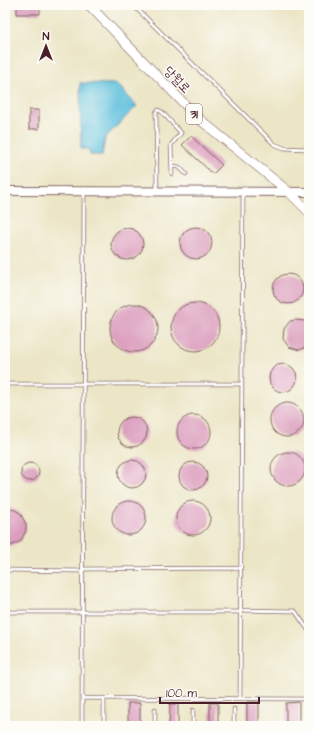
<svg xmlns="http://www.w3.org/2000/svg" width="314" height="731" font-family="'Architects Daughter','Poor Story',sans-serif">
<rect width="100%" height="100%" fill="#fdfcf7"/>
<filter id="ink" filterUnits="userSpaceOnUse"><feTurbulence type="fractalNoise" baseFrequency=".025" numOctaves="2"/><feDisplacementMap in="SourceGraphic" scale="8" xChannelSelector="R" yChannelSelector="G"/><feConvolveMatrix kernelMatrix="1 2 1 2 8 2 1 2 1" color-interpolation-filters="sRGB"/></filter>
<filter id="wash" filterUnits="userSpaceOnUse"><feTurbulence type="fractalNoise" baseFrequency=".012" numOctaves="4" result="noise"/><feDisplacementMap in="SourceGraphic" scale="16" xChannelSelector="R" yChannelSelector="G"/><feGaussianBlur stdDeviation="0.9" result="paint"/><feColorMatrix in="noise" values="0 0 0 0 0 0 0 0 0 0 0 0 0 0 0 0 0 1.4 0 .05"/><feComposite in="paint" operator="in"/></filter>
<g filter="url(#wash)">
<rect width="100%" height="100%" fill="#ece6c7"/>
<path fill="#5fc0dd" stroke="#547084" d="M80,83L117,84L137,106L105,138L102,155H90L89,149H81Z"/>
<g id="blocks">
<path fill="#db9dbd" d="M17,5H40V14H17Z
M29,110H39V129H29Z
M191,136L222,165L213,174L182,145Z
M180 243a16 16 0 1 1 32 0a16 16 0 1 1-32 0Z
M111 244a16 16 0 1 1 32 0a16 16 0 1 1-32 0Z
M273 289a15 15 0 1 1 30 0a15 15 0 1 1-30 0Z
M171 327a24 24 0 1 1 48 0a24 24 0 1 1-48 0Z
M110 328a24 24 0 1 1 48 0a24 24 0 1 1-48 0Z
M295,320L305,321L309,324V346L299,350L289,347L283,339L284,329L290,321Z
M269 378a14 14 0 1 1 28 0a14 14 0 1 1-28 0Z
M270 420a17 17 0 1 1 34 0a17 17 0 1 1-34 0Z
M177 432a17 17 0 1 1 34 0a17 17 0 1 1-34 0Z
M117 432a15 15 0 1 1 30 0a15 15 0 1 1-30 0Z
M271 469a17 17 0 1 1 34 0a17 17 0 1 1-34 0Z
M118 474a14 14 0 1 1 28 0a14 14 0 1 1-28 0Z
M179 476a14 14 0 1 1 28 0a14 14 0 1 1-28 0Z
M21 472a9 9 0 1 1 18 0a9 9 0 1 1-18 0Z
M112 518a17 17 0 1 1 34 0a17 17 0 1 1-34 0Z
M176 518a17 17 0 1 1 34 0a17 17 0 1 1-34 0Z
M5,508L15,510L20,513L26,524V530L21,541L8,547L5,546Z
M247,702H259V726H247Z
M299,702V726H286V703Z
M128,703H140V726H128Z
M210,703H218V726H210Z
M170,704H178V726H169Z"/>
</g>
</g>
<g filter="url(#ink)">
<use href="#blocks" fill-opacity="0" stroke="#836562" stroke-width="1"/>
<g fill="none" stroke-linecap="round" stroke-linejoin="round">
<defs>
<path id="service" d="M77,5L89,8
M133,5L274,144L284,148L306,149L309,154
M306,149L309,137
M172,166L179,167L186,174
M157,190L156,112L158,110L162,112L181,133L171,145L172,174
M5,384H242
M83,569L241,568
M5,570L83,571
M241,610L295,611L309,631
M5,612H241
M82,698L84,192
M240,699L243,193
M234,709V726
M193,710V726
M82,726V698L309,699
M104,726V698
M155,726V709"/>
<path id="secondary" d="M5,191L309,192"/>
<path id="primary" d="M89,5L198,118L289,192L309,212"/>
</defs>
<use href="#service" stroke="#836562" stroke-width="4.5"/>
<use href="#secondary" stroke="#836562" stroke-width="10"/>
<use href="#primary" stroke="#836562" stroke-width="10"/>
<use href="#service" stroke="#fff" stroke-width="3"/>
<use href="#secondary" stroke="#fff" stroke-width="8"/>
<use href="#primary" stroke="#fff" stroke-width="9"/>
</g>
</g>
<g text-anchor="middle" stroke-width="3" stroke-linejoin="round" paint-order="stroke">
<rect fill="#fdfcf7" stroke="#806168" stroke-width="1" x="186" y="104" width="16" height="20" rx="3"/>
<g font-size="12" font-weight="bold" fill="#4a1f2b">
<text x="194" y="118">31</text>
</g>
<g font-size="13" fill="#4a1f2b" stroke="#fdfcf7">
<text transform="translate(178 79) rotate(46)" y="5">당월로</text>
</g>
</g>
<rect width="314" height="731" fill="none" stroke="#fdfcf7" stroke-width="20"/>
<g transform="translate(46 46)" stroke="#fdfcf7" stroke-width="3" paint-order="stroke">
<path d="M0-3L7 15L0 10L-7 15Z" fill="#4a1f2b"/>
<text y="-6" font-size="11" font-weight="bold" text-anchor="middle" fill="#4a1f2b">N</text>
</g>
<path d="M160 697v6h99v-6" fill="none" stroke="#4a1f2b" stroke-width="2"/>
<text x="166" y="697" font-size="12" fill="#4a1f2b" stroke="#fdfcf7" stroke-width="3" paint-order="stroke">100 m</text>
</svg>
